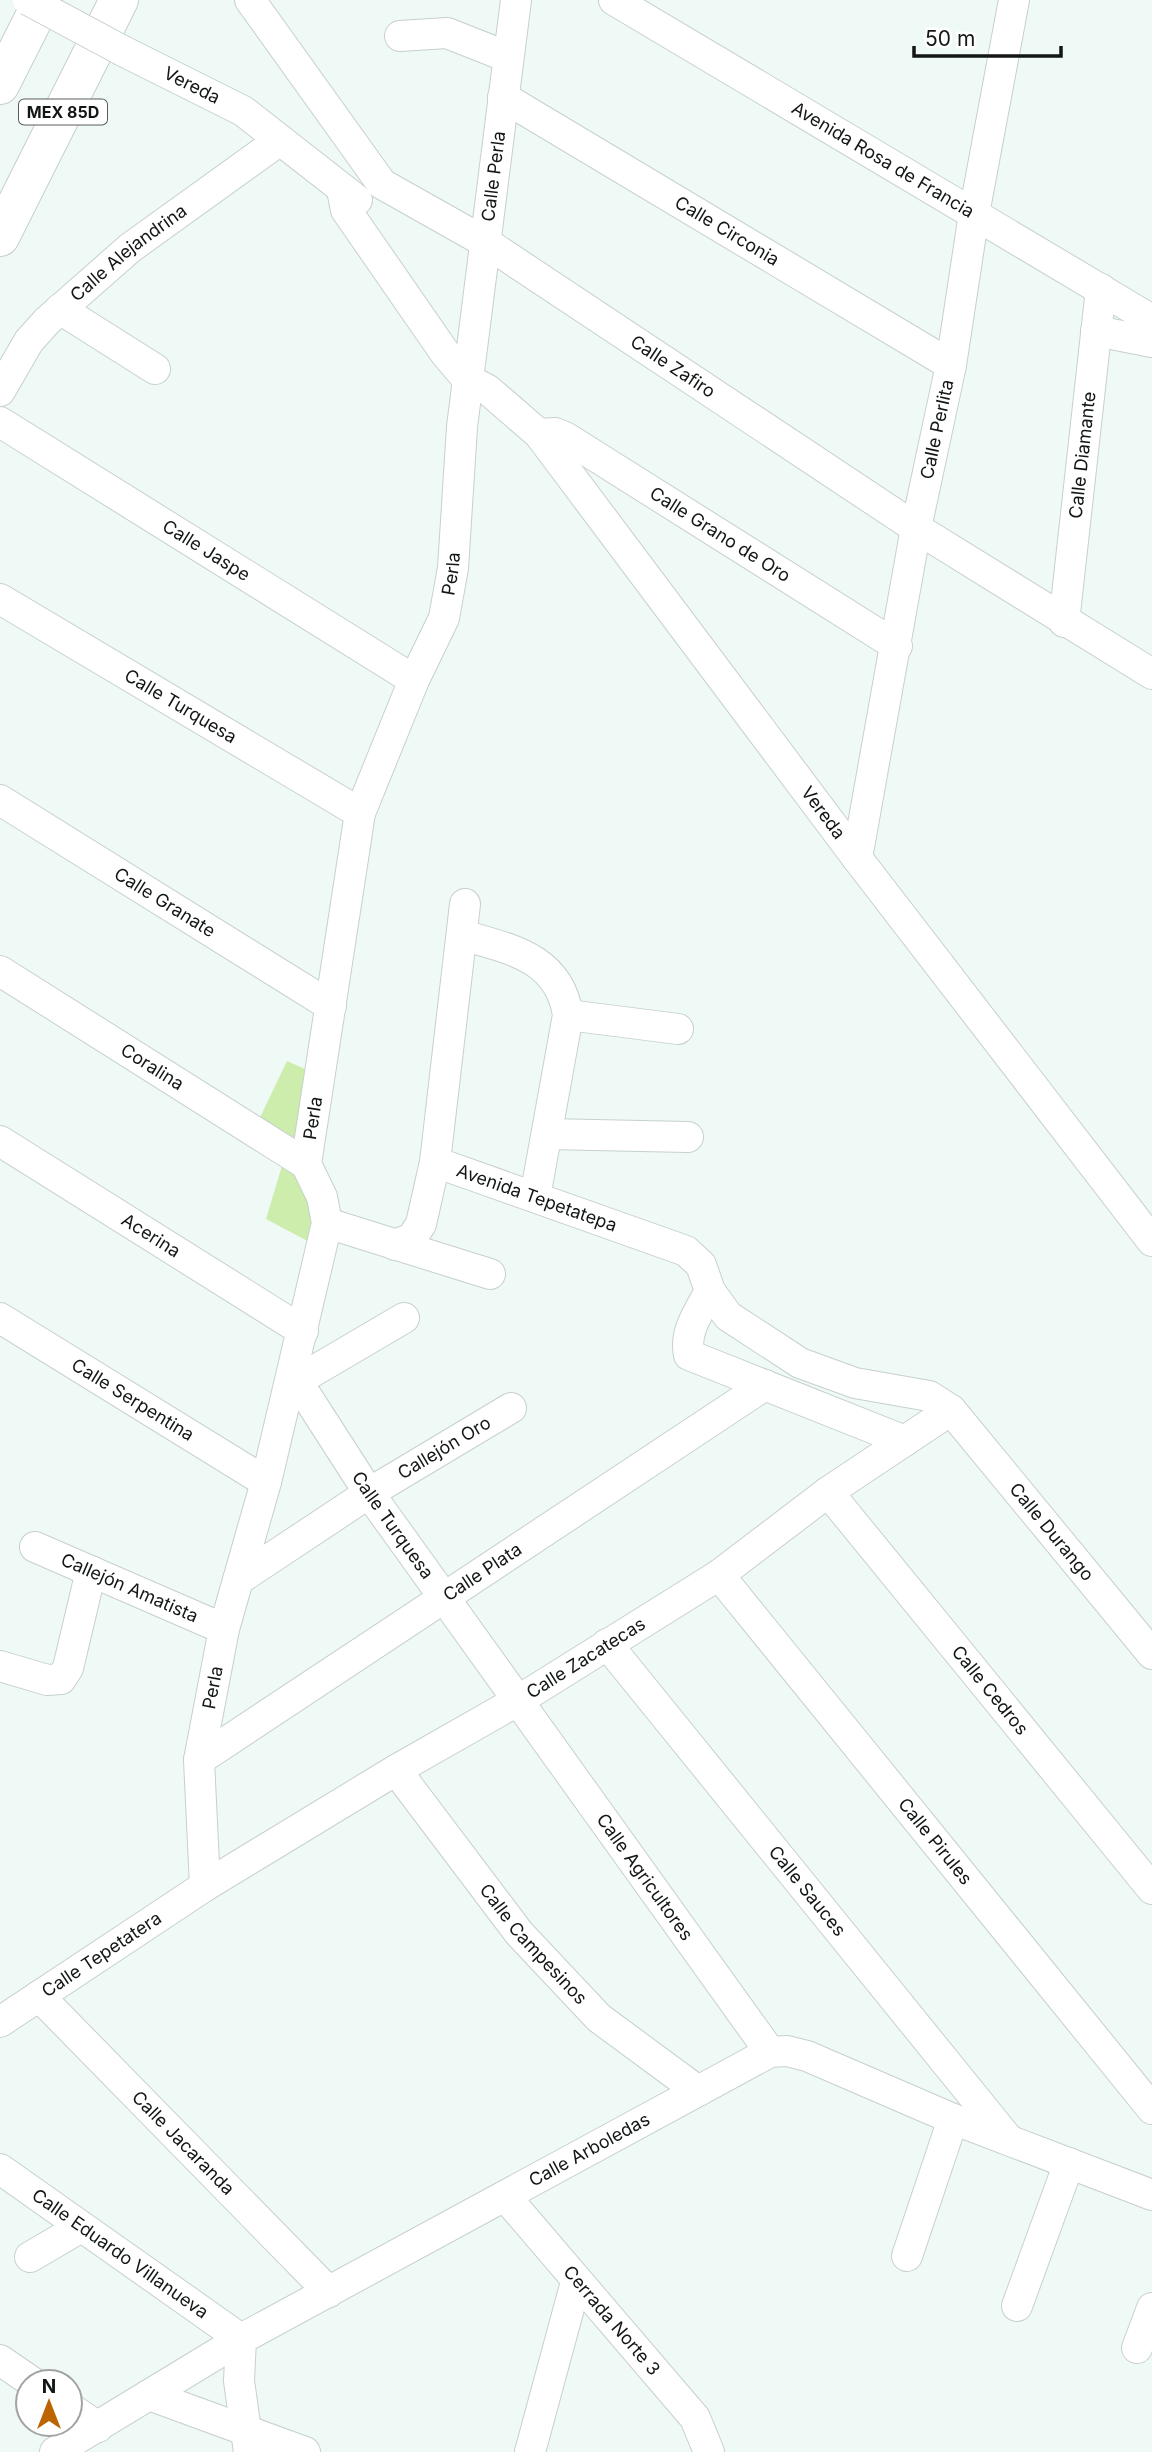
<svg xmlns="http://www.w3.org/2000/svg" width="1152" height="2452" font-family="Inter,sans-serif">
<rect width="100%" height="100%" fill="#eff9f6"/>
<path fill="#cdedac" d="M287,1061L316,1074L303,1158L255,1128Z
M285,1156L303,1168L315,1245L266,1219Z"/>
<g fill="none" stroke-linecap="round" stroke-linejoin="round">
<defs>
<g id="minor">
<path id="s1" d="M250,0L382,184L485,242L916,528L1152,674"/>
<path id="s2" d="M614,0L1152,320"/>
<path d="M400,36L447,33L508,57"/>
<path id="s3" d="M123,51L243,111L357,200"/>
<path id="s4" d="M503,97L951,365"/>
<path id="s5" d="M342,190L346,210L445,353L467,379L488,390L539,434L857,858L1152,1241"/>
<path d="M60,309L155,369"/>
<path d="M1096,331L1152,342"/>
<path id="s6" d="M0,391L29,341L47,321L130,248L280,140"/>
<path id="s7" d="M0,422L414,680"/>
<path id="s8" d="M539,434L555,433L565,437L897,646"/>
<path id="s9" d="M0,599L360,813"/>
<path id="s10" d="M1064,622L1101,289"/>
<path id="s11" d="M0,800L331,1006"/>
<path id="s12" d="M857,858L916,528L951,365L974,214L1014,0"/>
<path d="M462,935C510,949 559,957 568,1015L535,1197"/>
<path id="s13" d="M0,971L306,1164"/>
<path d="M568,1015L678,1029"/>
<path d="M547,1134L688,1137"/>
<path id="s14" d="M0,1141L303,1331"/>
<path id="s15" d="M435,1162L686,1251L701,1265L710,1291L728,1316L800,1363L855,1383L929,1396L951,1410L1152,1654"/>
<path d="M327,1223L490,1274"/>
<path d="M395,1245L412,1238L421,1224L435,1162L465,904"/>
<path d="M710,1291C699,1312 684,1331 689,1355L905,1441"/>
<path id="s16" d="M0,1318L266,1482"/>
<path id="s17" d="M297,1381L369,1493L770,2052"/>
<path d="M290,1385L404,1318"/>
<path id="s18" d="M828,1492L1152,1889"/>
<path id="s19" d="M35,1547L224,1629"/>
<path id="s20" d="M719,1575L1152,2109"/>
<path id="s21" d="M238,1580L369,1493L511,1408"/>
<path id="s22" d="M607,1644L1008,2139"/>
<path d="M0,1666L47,1680L61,1679L68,1668L91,1571"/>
<path id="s23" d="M199,1760L765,1385"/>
<path id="s24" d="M396,1770L519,1933L599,2018L698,2091"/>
<path id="s25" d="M205,1886L199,1760L224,1629L266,1482L327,1223L322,1197L306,1164L360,813L414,680L444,618L453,568L462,427L516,0"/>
<path id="s26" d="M39,1996L329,2292"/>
<path id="s27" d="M0,2022L205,1886L396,1770L519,1700L719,1575L828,1492L951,1410"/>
<path id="s28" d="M0,2169L241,2339L239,2381L249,2452"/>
<path id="s29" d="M505,2196L695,2418L709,2452"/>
<path d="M907,2256L953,2119"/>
<path d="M30,2257L81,2227"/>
<path d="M1017,2306L1069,2163"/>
<path d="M1137,2348L1152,2308"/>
<path d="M0,2360L32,2382"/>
<path d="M149,2395L305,2452"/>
<path d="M70,2408L98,2427"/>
<path id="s30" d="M55,2452L241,2339L770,2052L787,2051L807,2056L953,2119L1152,2195"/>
<path d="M530,2452L576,2282"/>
</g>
<path id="highway" d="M0,85L43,0
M0,237L119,0"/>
</defs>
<use href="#minor" stroke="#c7d0ce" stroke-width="32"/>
<use href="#highway" stroke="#c7d0ce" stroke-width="40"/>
<use href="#minor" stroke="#fff" stroke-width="30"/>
<use href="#highway" stroke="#fff" stroke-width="38"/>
<defs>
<path id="minor-bridge" d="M28,0L123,51"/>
</defs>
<use href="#minor-bridge" stroke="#c7d0ce" stroke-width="32" stroke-linecap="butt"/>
<use href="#minor-bridge" stroke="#fff" stroke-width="30"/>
</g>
<g text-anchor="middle" stroke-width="6" stroke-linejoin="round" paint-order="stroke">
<rect fill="#fff" stroke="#5a5c5c" stroke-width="2" x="19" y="99.5" width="88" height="25" rx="5"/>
<g font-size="16" font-weight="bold" fill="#131616">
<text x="63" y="118">MEX 85D</text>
</g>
<g font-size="18" fill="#131616" stroke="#fff">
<text dy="6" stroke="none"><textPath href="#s3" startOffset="77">Vereda</textPath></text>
<text dy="6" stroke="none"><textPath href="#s2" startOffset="313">Avenida Rosa de Francia</textPath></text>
<text dy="6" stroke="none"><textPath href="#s25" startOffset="1754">Calle Perla</textPath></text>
<text dy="6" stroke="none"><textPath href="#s4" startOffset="261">Calle Circonia</textPath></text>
<text dy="6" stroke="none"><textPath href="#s6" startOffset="191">Calle Alejandrina</textPath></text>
<text dy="6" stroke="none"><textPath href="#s1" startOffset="570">Calle Zafiro</textPath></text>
<text dy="6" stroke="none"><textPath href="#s12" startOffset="436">Calle Perlita</textPath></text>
<text dy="6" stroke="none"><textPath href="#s10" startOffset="168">Calle Diamante</textPath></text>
<text dy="6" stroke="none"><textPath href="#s8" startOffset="210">Calle Grano de Oro</textPath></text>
<text dy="6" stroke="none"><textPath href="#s7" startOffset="243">Calle Jaspe</textPath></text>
<text dy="6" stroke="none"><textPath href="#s25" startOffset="1354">Perla</textPath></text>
<text dy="6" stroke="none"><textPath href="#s9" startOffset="210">Calle Turquesa</textPath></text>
<text dy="6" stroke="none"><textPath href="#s5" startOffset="793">Vereda</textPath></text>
<text dy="6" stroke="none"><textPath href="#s11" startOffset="194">Calle Granate</textPath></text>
<text dy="6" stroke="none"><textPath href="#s13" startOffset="180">Coralina</textPath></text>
<text dy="6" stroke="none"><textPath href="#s25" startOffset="788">Perla</textPath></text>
<text dy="6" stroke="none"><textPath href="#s15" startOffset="108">Avenida Tepetatepa</textPath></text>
<text dy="6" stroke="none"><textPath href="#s14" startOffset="178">Acerina</textPath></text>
<text dy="6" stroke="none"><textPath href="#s16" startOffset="156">Calle Serpentina</textPath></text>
<text dy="6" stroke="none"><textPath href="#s21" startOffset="245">Callejón Oro</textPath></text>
<text dy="6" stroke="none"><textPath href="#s17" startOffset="173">Calle Turquesa</textPath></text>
<text dy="6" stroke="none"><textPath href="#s15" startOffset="749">Calle Durango</textPath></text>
<text dy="6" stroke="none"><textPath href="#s23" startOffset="340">Calle Plata</textPath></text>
<text dy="6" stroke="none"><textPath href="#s19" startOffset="103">Callejón Amatista</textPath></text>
<text dy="6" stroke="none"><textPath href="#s27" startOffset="690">Calle Zacatecas</textPath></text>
<text dy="6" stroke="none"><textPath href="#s25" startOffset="200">Perla</textPath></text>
<text dy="6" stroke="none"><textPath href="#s18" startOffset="256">Calle Cedros</textPath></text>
<text dy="6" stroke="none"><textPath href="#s20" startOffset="343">Calle Pirules</textPath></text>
<text dy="6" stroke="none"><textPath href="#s17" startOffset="606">Calle Agricultores</textPath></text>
<text dy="6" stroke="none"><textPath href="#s22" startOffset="318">Calle Sauces</textPath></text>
<text dy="6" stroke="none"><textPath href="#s24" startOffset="222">Calle Campesinos</textPath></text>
<text dy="6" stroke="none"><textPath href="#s27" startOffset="122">Calle Tepetatera</textPath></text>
<text dy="6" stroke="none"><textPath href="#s26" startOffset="206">Calle Jacaranda</textPath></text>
<text dy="6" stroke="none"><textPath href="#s30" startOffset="614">Calle Arboledas</textPath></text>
<text dy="6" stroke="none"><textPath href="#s28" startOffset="147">Calle Eduardo Villanueva</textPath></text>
<text dy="6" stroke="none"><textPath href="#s29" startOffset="164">Cerrada Norte 3</textPath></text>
</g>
</g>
<g transform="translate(49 2403)"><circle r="33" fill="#ffffff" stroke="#a1a2a2" stroke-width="2"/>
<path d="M0-5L12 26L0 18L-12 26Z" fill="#bd6402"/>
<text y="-10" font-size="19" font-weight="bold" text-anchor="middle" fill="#131616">N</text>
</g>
<path d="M914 46v10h147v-10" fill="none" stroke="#131616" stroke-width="3.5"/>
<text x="925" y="46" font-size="21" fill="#131616" stroke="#ffffff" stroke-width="5" paint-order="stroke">50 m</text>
</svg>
